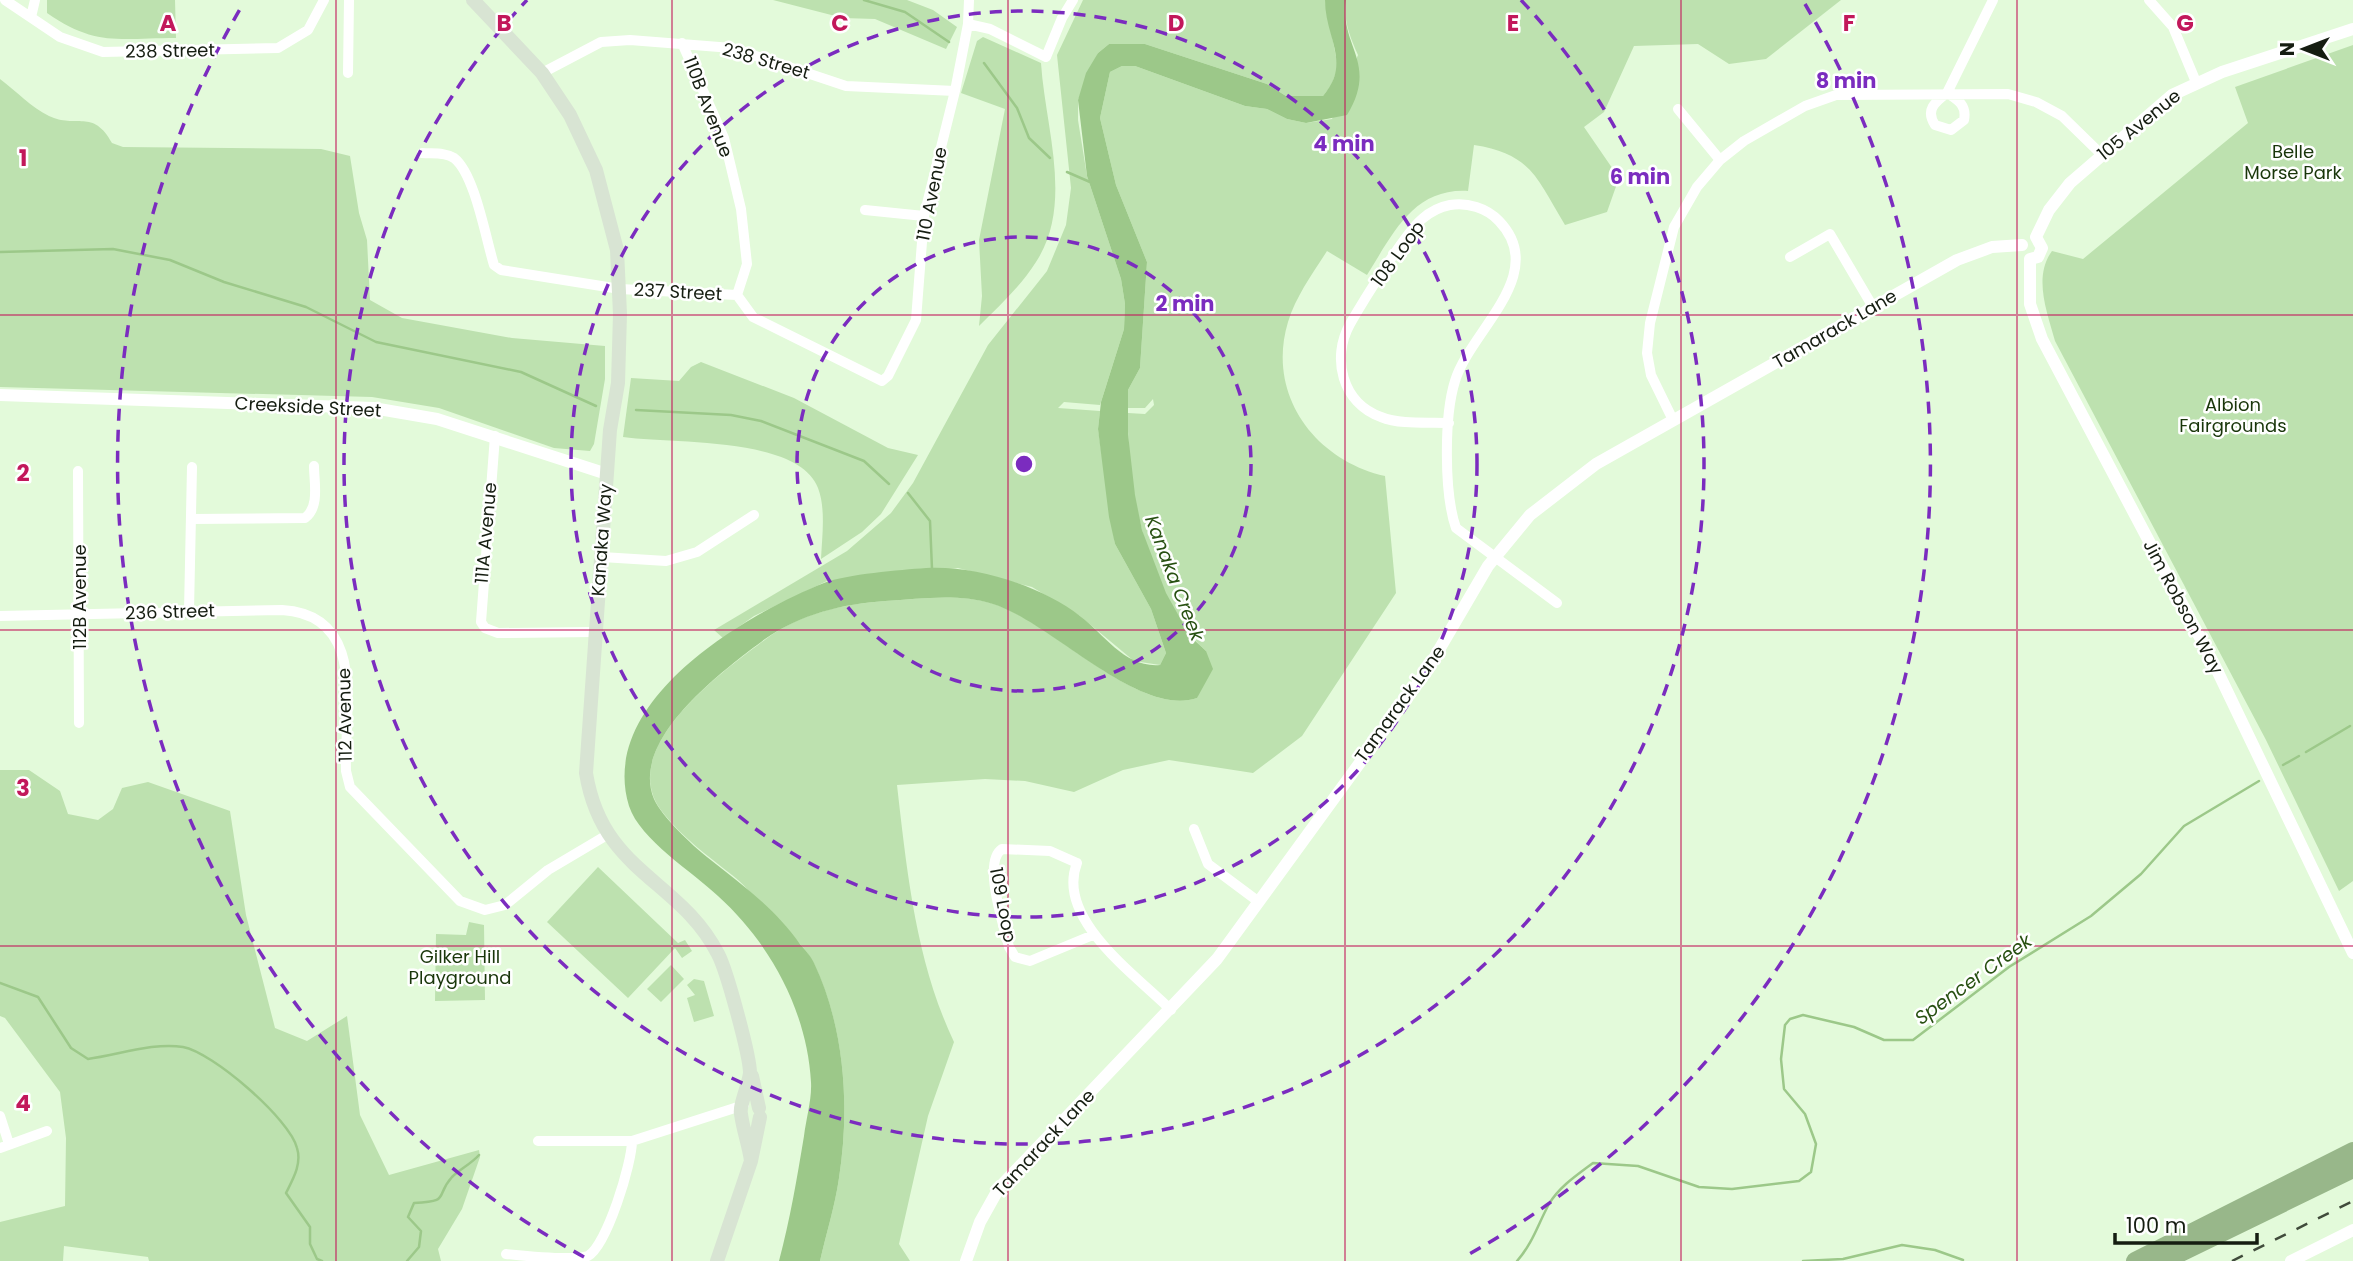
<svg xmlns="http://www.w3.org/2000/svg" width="2353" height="1261" font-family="Poppins,sans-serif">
<rect width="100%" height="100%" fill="#e3fada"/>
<path fill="#bde1af" d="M47,0H175L176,38C119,38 96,47 47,13Z
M773,0H907L933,10L957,27L946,49L875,19L843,18Z
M1083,0H1325L1338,67L1331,86L1323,96H1286L1267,84L1145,44H1109L1098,53L1078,100V120L1087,176L1121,279L1125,304L1124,329L1100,405L1064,402L1058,408L1100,411L1098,429L1115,544L1151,609L1166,653L1160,665L1134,661L1080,616L1032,587L958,568L827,581L754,616L723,638L714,630L847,551L891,513L913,483L988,345L1047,271L1066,225L1071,188L1057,55Z
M1346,0H1841L1766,59L1729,64L1698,44L1634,46L1604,112L1584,127L1619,178L1607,212L1565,225C1537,179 1532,154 1474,145L1468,191C1413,188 1393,234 1367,275L1327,251C1313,273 1296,296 1288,322C1266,395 1315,460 1385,476L1396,593L1302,736L1253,773L1169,760L1123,770L1074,792L1025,781L985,779L897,785C907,872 916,962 954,1042L928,1116L899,1244L910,1261H820C826,1234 835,1206 839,1178C850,1108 845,1028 814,964C805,945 785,929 770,914C758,901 746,886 732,875C708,856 683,838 664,814C611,751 723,671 766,639C801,613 843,604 885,601C923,599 957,593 994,604C1052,622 1139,718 1197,698L1206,651C1149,600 1126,487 1128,413L1145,414L1154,405L1153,399L1145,408H1128V390L1140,368L1147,262L1116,185L1100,118L1110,72L1122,66H1135L1245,106L1267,109L1287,119L1306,123L1332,119L1358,55C1350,37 1343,20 1346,0Z
M983,37L1041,63C1045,127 1074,204 1036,262C1021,286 999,306 979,326L982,296L979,240L1005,109L961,93L977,41Z
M2353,45V881L2339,891L2266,740L2055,341C2047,312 2033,277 2052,251L2083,259L2248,123L2235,87Z
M0,79C16,91 32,108 49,116C76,129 93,108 112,143L123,147L321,149L350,156L359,213L367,240L370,300L402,318L512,338L605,346V379L594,444L590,451L554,448L439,408L372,397L0,387Z
M701,362L794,398L888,448L918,455L881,514L862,532L821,559C822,537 826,509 818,488C799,436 672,444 623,437L631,378L679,381L691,367Z
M0,770H29L60,791L68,814L98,820L113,809L122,788L148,782L230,811L246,915L275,1028L307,1041L347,1016L360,1115L389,1175L479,1150L480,1157L462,1209L438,1249L441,1261H149L148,1257L64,1246L63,1261H0V1222L65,1206L66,1138L60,1092L5,1018L0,1016Z
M598,867L678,943L685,940L692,951L682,958L675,948L628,998L547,922Z
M469,922L484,925L485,1000L435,1001L436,934L466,935Z
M671,965L684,979L661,1002L647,989Z
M694,979L704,981L714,1016L694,1022L687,998L695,995L687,985Z"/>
<path fill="#9cc889" d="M1325,0H1346C1339,47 1379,62 1347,115L1306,123L1287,119L1267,109L1245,106L1135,66H1122L1110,72L1100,118L1116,185L1147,262L1140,368L1128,390V434L1135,495L1142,530L1166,593L1190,636L1206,651L1213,669L1197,698C1139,718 1051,622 993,604C957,593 922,599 885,601C842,604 801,614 765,639C725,669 629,739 654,799C662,817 692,845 707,857C742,885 774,907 800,944C805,950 811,956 814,963C845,1028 850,1108 839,1178C835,1206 826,1234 820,1261H779C790,1220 797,1178 804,1136C806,1119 812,1099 811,1082C807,1011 770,943 718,896C693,872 640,840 629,806C597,701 744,615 824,583C847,574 900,570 926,568C975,565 1042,586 1080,616C1105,635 1125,668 1160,665L1166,653L1151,609L1115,544L1109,517L1098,429L1101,402L1124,329L1125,304L1121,279L1087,176L1078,100L1086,73L1098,53L1109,44H1145L1267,84L1286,96H1323C1352,62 1325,38 1325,0Z"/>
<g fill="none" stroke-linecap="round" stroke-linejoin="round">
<path stroke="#9cc889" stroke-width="2.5" d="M864,0L905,12L949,42
M984,63L1017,108L1029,138L1050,158
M1067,172L1090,182
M0,252L113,249L170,260L224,282L306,307L376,342L521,372L596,406
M636,410L731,415L761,421L864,461L889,484
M908,493L930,521L932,569
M2306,752L2350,726
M2283,765L2299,756
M0,983L38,997L71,1048L88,1059C118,1055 154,1042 183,1047C212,1052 290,1119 297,1148C302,1164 293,1179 286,1193L310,1227V1244L317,1259L322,1261
M407,1261L419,1247L421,1231L408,1217L414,1203C452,1201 434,1197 452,1177C460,1169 471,1164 479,1155
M1517,1261C1533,1243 1538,1224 1549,1204C1559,1187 1577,1175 1593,1163L1638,1166L1699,1187L1732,1189L1799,1181L1811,1172L1816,1144L1805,1114L1784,1089L1781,1059L1785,1025L1790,1019L1803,1015L1854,1027L1884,1040H1913L2009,967L2091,916L2141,874L2184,826L2259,781
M1803,1261L1843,1259L1902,1245L1935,1250L1963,1260"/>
<path stroke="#fff" stroke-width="10" d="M5,0L60,37L103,52L278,48L308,30L324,0
M2149,0L2173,27L2196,82
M31,17L35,0
M968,24L990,29L1046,57L1062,18L1073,0
M682,43L724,138L741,209L747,264L737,295
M348,73L349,0
M542,73L601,42L630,40L732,48L846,86L955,91
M1947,93C1958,100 1967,105 1964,120L1951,130L1935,125C1925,110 1935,102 1947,93Z
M1947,93L1993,0
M1678,109L1720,160
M422,153C432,154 445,152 454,158C475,174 486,240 494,265L501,270L620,289L737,295
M865,210L924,216
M1790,257L1830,234L1873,307
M737,295L753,317L882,381L888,376L916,320L924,216L955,91L968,24L969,0
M1673,420L1651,375L1647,353L1650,323L1674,227L1697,187L1720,160L1744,141L1805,106L1836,95L2008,94L2036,102L2062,116L2102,155
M1449,423C1428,422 1401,425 1381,417C1342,403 1331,358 1350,324C1362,303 1405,233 1422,219C1430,212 1439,207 1450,205C1467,202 1487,208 1499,221C1550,274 1470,331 1455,381C1444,416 1444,494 1456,528L1557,603
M495,436L481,622L485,628L498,633L594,632
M78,471L79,723
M191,519L305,518C320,507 314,482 314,466
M602,557L666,561L697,552L754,515
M189,611L192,467
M0,616L282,610C368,615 344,711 346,771L350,787L460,901L485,910L505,905L548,870L607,835
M1194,829L1208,864L1259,902
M1077,863L1050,851L1002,849C982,862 1004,926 1009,947L1015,957L1030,961L1093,935
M1077,863C1055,919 1137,976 1171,1010
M0,1116L9,1144
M538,1141H632L744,1105
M0,1148L47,1131
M506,1254C526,1256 571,1261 588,1256C607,1245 632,1163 632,1141"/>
<path stroke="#fff" stroke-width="12" d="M2036,237L2049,210L2070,183L2172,95L2222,72L2353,29
M2030,259V304L2042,339L2215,666L2353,953
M2030,259L2038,257L2042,248L2036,237
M0,395L373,408L437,419L607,474
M966,1261L980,1222L999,1188L1217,959L1426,672L1488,566L1530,515L1596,464L1957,260L1992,247L2022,245
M2291,1261L2353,1230"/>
<path stroke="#d8e4d3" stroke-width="14" d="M473,0L542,73L570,115L596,170L617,250L620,314L618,383L610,430L586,773C602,873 680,879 718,954C727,971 750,1056 750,1073C749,1084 739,1106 741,1114C743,1130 749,1145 751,1161
M752,1076L759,1108
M717,1261L751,1161L760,1117"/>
<path stroke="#98b78a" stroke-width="18" d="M2135,1261L2353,1151
M2164,1261L2353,1169"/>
<path stroke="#404b3b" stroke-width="2.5" stroke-dasharray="12 12" stroke-linecap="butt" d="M2232,1261L2353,1201"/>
</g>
<path fill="none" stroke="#c2185b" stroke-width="2" stroke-opacity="0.55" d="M336,0V1261M672,0V1261M1008,0V1261M1345,0V1261M1681,0V1261M2017,0V1261M0,315H2353M0,630H2353M0,946H2353"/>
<g fill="none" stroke="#7b2cbf" stroke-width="3.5" stroke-dasharray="12 9">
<circle cx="1024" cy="464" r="227"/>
<circle cx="1024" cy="464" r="453"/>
<path d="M1521 0A680 680 0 1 1 527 0"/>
<path d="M584 1257A907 907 0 0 1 243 4M1805 4A907 907 0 0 1 1464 1257"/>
</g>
<g text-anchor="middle" stroke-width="5" stroke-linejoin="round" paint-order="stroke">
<g font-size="18" fill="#151d11" stroke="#fff">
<text transform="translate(170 51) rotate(-1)" y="6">238 Street</text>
<text transform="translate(766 61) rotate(16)" y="6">238 Street</text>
<text transform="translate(708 107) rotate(69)" y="6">110B Avenue</text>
<text transform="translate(2139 125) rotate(-39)" y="6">105 Avenue</text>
<text transform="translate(932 194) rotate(-79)" y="6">110 Avenue</text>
<text transform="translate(1398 254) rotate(-54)" y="6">108 Loop</text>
<text transform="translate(678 292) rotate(3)" y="6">237 Street</text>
<text transform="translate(1835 329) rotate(-30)" y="6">Tamarack Lane</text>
<text transform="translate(308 407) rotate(3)" y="6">Creekside Street</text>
<text transform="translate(486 533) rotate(-85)" y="6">111A Avenue</text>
<text transform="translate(602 540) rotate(-86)" y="6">Kanaka Way</text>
<text transform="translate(80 597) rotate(-90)" y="6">112B Avenue</text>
<text transform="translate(2183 607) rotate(62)" y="6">Jim Robson Way</text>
<text transform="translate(170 612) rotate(-2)" y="6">236 Street</text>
<text transform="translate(1400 704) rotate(-54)" y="6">Tamarack Lane</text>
<text transform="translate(345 715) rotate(-91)" y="6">112 Avenue</text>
<text transform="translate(1003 905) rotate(79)" y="6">109 Loop</text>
<text transform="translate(1044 1143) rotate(-47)" y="6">Tamarack Lane</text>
</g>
<g font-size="18" fill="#19360a" stroke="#fff">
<text x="2293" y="158">Belle<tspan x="2293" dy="21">Morse Park</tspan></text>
<text x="2233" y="411">Albion<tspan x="2233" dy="21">Fairgrounds</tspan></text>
<text x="460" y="963">Gilker Hill<tspan x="460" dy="21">Playground</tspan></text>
</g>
<g font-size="19" font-style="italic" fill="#285112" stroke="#fff">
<text transform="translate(1175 578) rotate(69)" y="7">Kanaka Creek</text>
<text transform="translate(1973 979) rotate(-36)" y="7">Spencer Creek</text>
</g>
</g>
<g font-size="23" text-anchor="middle" font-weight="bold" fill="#c2185b" stroke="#fff" stroke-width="5" stroke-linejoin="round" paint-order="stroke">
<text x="168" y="31">A</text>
<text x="504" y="31">B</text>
<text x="840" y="31">C</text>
<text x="1176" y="31">D</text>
<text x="1513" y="31">E</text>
<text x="1849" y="31">F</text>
<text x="2185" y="31">G</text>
<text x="23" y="166">1</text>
<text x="23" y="481">2</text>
<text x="23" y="796">3</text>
<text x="23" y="1111">4</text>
</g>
<circle cx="1024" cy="464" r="10" fill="#7b2cbf" stroke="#fff" stroke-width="3.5"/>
<g font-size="21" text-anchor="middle" font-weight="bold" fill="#7b2cbf" stroke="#fff" stroke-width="5" stroke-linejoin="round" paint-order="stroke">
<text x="1846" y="88">8 min</text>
<text x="1344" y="151">4 min</text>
<text x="1640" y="184">6 min</text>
<text x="1185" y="311">2 min</text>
</g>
<g transform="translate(2304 49) rotate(270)" stroke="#ffffff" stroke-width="5" paint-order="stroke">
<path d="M0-5L12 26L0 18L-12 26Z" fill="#151d11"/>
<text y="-10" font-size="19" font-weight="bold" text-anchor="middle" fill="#151d11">N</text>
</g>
<path d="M2115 1233v10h142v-10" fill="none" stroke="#151d11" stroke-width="3.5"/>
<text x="2126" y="1233" font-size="21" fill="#151d11" stroke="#ffffff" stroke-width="5" paint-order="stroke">100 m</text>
</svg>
